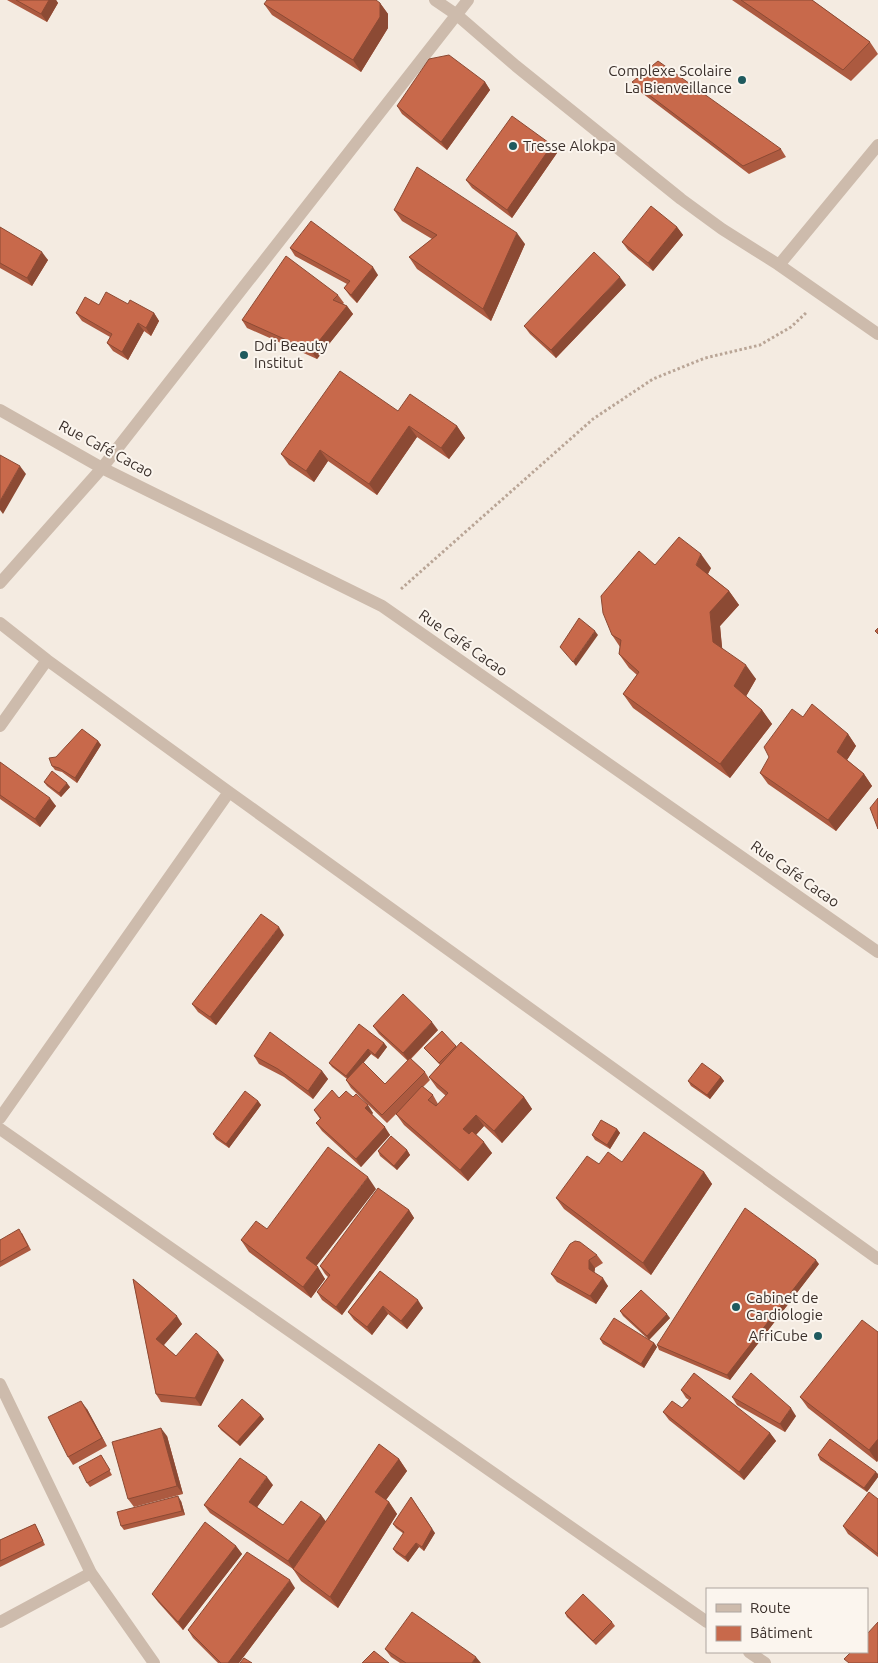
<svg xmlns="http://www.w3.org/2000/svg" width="878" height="1663" font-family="Ubuntu,sans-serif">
<rect width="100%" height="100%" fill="#f4ebe1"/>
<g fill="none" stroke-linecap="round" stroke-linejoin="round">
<path stroke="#b9a596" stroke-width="3" stroke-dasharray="2.5 2.5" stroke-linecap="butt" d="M401,589L593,419L653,379L705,358L760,345L791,327L807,312"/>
<path stroke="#cdbbac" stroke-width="12" d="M435,0L457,15L516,66L681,199L722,229L779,265
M878,145L779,265L878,334
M0,410L102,468L382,606L878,952
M0,583L102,468L468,0
M0,623L47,660L229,792
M0,726L47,660
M0,1118L229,792L878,1259
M0,1129L707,1622
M0,1384L91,1573L154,1663
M0,1622L91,1573
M749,1652L765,1663"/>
</g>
<path fill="#ac5a40" d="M7,0H56L58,3L47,22Z
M732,0H812L870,42L878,54L851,81Z
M380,3L388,14V28L361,72L272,15L264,4Z
M485,82L490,90L447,150L402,114L397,106Z
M632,82L781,149L786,157L749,174L638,90Z
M552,145L557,153L512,218L472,188L466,180Z
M394,210L525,244L491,321L417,269L409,257L432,239L402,221Z
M0,227L48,260L32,286L0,268Z
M677,227L683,235L653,271L628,250L622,242Z
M290,248L378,275L357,303L350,296L344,288L347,284L295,256Z
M626,285L556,358L530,334L524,326Z
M338,295L344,303L343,304L347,306L353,314L317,359L247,328L242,320Z
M128,304L154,313L159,321L151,336L144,331L128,360L113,351L107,343L110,337L82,321L76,313L99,305Z
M398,411L457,426L465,438L449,459L417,437L377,495L328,461L314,482L289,465L281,454Z
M655,565L711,568L708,574L729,591L739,605L720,626L722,649L756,679L746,696L762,710L772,724L730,778L633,708L623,694L637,675L629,668L619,654L620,647L612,635Z
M803,717L848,734L856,746L847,760L864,774L872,786L836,831L768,784L760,773Z
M98,741L101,745L77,783L62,772L55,770L52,766L56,757Z
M0,762L56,806L40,827L0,799Z
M44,782L70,787L61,797L47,786Z
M284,935L216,1025L198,1012L192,1004Z
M373,1026L438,1030L411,1059L425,1072L430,1080L423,1087L433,1095L438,1104L446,1096L437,1088L429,1077L440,1065L424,1048L456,1046L524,1097L532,1109L502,1143L484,1126L476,1135L492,1153L468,1181L404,1125L396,1114L397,1113L387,1123L351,1088L346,1080L347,1079L332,1067L329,1063L384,1043L387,1047L378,1059L371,1054L363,1062L385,1084L408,1061L379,1034Z
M254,1056L322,1071L328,1079L313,1099L284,1077L259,1064Z
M721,1077L724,1081L710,1099L691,1086L688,1081Z
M353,1097L373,1113L372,1114L390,1135L361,1167L322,1131L316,1123L320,1119L314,1110L339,1098Z
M258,1101L261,1105L229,1148L216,1139L213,1134Z
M617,1129L620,1133L610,1149L595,1140L592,1135Z
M407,1150L410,1155L397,1170L380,1156L378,1151Z
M622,1162L704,1172L712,1184L651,1275L564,1209L556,1198L599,1164Z
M376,1189L316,1266L325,1279L311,1298L249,1252L241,1240L267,1229Z
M409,1210L414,1218L342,1315L322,1300L317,1292L328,1277L325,1274L320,1266Z
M22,1233L31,1250L0,1267V1240Z
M597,1255L603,1263L595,1268L594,1273L608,1286L596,1304L557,1282L551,1274Z
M819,1264L730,1380L659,1350L657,1345Z
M380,1271L423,1308L407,1329L388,1314L372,1335L354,1320L348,1312Z
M133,1279L182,1324L164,1345L176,1356L224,1360L201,1406L161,1402L156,1394Z
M620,1311L670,1318L649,1340L623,1316Z
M878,1332V1460L877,1462L808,1408L800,1397Z
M600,1339L654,1343L657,1347L644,1368L603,1344Z
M681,1390L770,1433L776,1441L744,1480L669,1420L663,1412L682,1408L689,1400L686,1398Z
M732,1397L796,1416L785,1432L737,1405Z
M87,1409L107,1446L73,1465L68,1457Z
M261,1415L264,1419L240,1446L221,1430L218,1426Z
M167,1436L183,1494L134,1507L128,1499Z
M101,1455L112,1475L90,1487L87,1483Z
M818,1455L878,1474V1477L867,1492L820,1460Z
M399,1459L407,1471L386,1500L389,1502L397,1514L338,1608L301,1581L293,1569L210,1513L204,1505L273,1485L257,1507L283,1525L321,1515L326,1522Z
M878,1499V1557L848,1534L843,1526Z
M181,1501L185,1515L124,1530L121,1526Z
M35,1524L37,1528L45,1545L0,1567V1540Z
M393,1524L435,1533L424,1551L419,1547L408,1562L396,1553L393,1549L404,1534L396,1528Z
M236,1546L242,1554L183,1630L158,1602L152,1594Z
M295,1588L239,1663H218L193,1638L188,1630Z
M565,1613L612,1622L615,1626L596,1645L567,1617Z
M385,1649L481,1663H400L391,1657Z"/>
<path fill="#8c4a34" d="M49,0H56L58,3L47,22L41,14Z
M380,3L388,14V28L361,72L353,60Z
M485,82L490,90L447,150L441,142Z
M552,145L557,153L512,218L507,210Z
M677,227L683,235L653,271L648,263Z
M517,233L525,244L491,321L483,309Z
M42,252L48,260L32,286L27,278Z
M373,267L378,275L357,303L351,295Z
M620,277L626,285L556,358L551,350Z
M347,306L353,314L317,359L311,351Z
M154,313L159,321L151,336L146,328Z
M138,323L144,331L128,360L122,352Z
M409,426L417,437L377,495L369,484Z
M457,426L465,438L449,459L441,448Z
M320,450L328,461L314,482L306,471Z
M20,466L26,474L3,514L0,510V501Z
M701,554L711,568L705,579L696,565Z
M729,591L739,605L720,626L723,656L713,642L710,612Z
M595,631L598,635L576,666L573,662Z
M746,665L756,679L744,700L734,686Z
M762,710L772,724L730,778L720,764Z
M848,734L856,746L845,763L837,752Z
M98,741L101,745L77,783L75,778Z
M864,774L872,786L836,831L828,820Z
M67,783L70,787L61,797L59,793Z
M50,798L56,806L40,827L35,819Z
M279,927L284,935L216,1025L210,1017Z
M432,1022L438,1030L408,1061L403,1053Z
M384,1043L387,1047L378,1059L375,1055Z
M368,1049L371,1054L349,1080L346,1076Z
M322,1071L328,1079L313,1099L308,1091Z
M721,1077L724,1081L710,1099L707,1095Z
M524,1097L532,1109L502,1143L494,1131Z
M258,1101L261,1105L229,1148L226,1144Z
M368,1105L373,1113L370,1116L365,1108Z
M476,1115L484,1126L471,1140L463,1129Z
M385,1127L390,1135L361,1167L356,1159Z
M617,1129L620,1133L610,1149L607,1145Z
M484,1142L492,1153L468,1181L460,1170Z
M407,1150L410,1155L397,1170L394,1166Z
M704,1172L712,1184L651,1275L643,1263Z
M368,1177L376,1189L314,1269L306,1258Z
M409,1210L414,1218L342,1315L336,1307Z
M589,1260L595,1268L594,1277L589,1269Z
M816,1260L819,1264L730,1380L727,1375Z
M318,1267L325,1279L311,1298L303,1287Z
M603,1278L608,1286L596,1304L590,1296Z
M418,1300L423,1308L407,1329L401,1321Z
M383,1306L388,1314L372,1335L367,1327Z
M667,1314L670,1318L649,1340L647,1336Z
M177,1316L182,1324L162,1347L156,1339Z
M654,1343L657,1347L644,1368L641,1364Z
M218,1352L224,1360L201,1406L195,1398Z
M81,1401L87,1409L107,1446L102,1438Z
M791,1408L796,1416L785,1432L780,1424Z
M261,1415L264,1419L240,1446L237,1442Z
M161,1428L167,1436L183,1494L177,1486Z
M770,1433L776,1441L744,1480L739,1472Z
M878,1439V1460L877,1462L869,1450Z
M399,1459L407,1471L383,1504L375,1492Z
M876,1472L878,1474V1477L867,1492L864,1488Z
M267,1477L273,1485L255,1510L249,1502Z
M178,1496L181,1501L185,1515L182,1511Z
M411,1497L435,1533L424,1551L422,1547Z
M389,1502L397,1514L338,1608L330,1597Z
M321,1515L327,1523L293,1569L288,1561Z
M416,1543L419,1547L408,1562L405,1557Z
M236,1546L242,1554L183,1630L178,1622Z
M290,1580L295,1588L239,1663H228Z
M476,1657L481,1663H472Z"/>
<path fill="#c8694b" stroke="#8c4a34" d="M16,0H49L41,14Z
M267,0H376L380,3V17L353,60L264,4Z
M741,0H812L870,42L843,70Z
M449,55L485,82L441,142L397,106L429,59Z
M658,61L781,149L743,166L632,82Z
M512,116L552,145L507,210L466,180Z
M417,167L517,233L483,309L409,257L437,235L394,210Z
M651,206L677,227L648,263L622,242Z
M311,221L373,267L351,295L344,288L350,281L290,248Z
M0,227L42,252L27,278L0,263Z
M594,252L620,277L551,350L524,326Z
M286,256L338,295L333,300L347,306L311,351L242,320Z
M106,292L128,304L130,300L154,313L146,328L138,323L122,352L107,343L112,334L76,313L85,297L99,305Z
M340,371L398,411L410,394L457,426L441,448L409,426L369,484L320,450L306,471L281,454Z
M0,455L20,466L0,501Z
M679,537L701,554L696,565L729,591L710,612L713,642L746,665L734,686L762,710L720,764L623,694L639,672L619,654L621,640L612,635L603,613L601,596L639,551L655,565Z
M579,618L595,631L573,662L560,647Z
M878,628V634L875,631Z
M812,704L848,734L837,752L864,774L828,820L760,773L769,757L764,747L792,709L803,717Z
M82,729L98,741L75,778L59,768L52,766L49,758L56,757Z
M0,762L50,798L35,819L0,795Z
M52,771L67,783L59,793L44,782Z
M878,798V829L870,808Z
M261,914L279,927L210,1017L192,1004Z
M403,994L432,1022L403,1053L373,1026Z
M359,1024L384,1043L375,1055L368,1049L346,1076L329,1063Z
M442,1031L456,1046L439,1063L424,1048Z
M270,1032L322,1071L308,1091L278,1069L254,1056Z
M461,1042L524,1097L494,1131L476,1115L463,1129L469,1134L472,1131L484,1142L460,1170L396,1114L422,1086L433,1095L428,1100L436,1106L448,1093L429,1077Z
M410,1058L425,1072L382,1115L346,1080L363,1062L385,1084Z
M702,1063L721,1077L707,1095L688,1081Z
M332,1090L339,1098L346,1091L353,1097L356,1094L368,1105L365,1108L385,1127L356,1159L316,1123L321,1118L314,1110Z
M245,1091L258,1101L226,1144L213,1134Z
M601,1120L617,1129L607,1145L592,1135Z
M644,1132L704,1172L643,1263L556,1198L587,1156L599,1164L608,1152L622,1162Z
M391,1136L407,1150L394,1166L378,1151Z
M328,1147L368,1177L306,1258L318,1267L303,1287L241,1240L256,1221L267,1229Z
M378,1188L409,1210L336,1307L317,1292L330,1275L320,1266Z
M745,1208L816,1260L727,1375L657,1345Z
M19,1229L28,1246L0,1262V1240Z
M575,1241L580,1242L597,1255L589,1260V1269L603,1278L590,1296L551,1274L570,1244Z
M380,1271L418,1300L401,1321L383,1306L367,1327L348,1312Z
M133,1279L177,1316L156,1339L176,1356L196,1333L218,1352L195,1398L156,1394Z
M641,1290L667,1314L647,1336L620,1311Z
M614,1318L654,1343L641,1364L600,1339Z
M862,1320L878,1332V1439L869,1450L800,1397Z
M694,1373L770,1433L739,1472L663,1412L672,1401L682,1408L691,1398L681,1390Z
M751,1373L791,1408L780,1424L732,1397Z
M242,1399L261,1415L237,1442L218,1426Z
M81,1401L102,1438L68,1457L48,1417Z
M161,1428L177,1486L128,1499L112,1442Z
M830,1439L876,1472L864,1488L818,1455Z
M379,1444L399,1459L375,1492L389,1502L330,1597L293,1569Z
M101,1455L110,1470L87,1483L79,1467Z
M240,1458L267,1477L249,1502L283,1525L301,1501L321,1515L288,1561L204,1505Z
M869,1492L878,1499V1554L843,1526Z
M178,1496L182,1511L121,1526L117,1512Z
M411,1497L432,1529L422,1547L416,1543L405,1557L393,1549L404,1532L393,1524Z
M205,1522L236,1546L178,1622L152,1594Z
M35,1524L43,1541L0,1561V1540Z
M247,1552L290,1580L228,1663H221L188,1630Z
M583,1594L612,1622L593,1641L565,1613Z
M412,1612L476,1657L472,1663H406L385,1649Z
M878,1622V1663H849L844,1659L851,1652H867V1634Z
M374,1651L389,1663H362Z
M244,1658L252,1663H240Z"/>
<g fill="#1f5a5e" stroke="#fbf5ee" stroke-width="2">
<circle cx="742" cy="80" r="5"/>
<circle cx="513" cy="146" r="5"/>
<circle cx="244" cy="355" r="5"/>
<circle cx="736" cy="1307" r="5"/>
<circle cx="818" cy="1336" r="5"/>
</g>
<g text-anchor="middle" stroke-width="4" stroke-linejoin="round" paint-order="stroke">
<g font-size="15" fill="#3b302b" stroke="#fbf5ee" text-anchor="start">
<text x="732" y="76" text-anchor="end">Complexe Scolaire<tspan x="732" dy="17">La Bienveillance</tspan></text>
<text x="523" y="151">Tresse Alokpa</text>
<text x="254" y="351">Ddi Beauty<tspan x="254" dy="17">Institut</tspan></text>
<text x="746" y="1303">Cabinet de<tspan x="746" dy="17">Cardiologie</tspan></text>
<text x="808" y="1341" text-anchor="end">AfriCube</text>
</g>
<g font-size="15" fill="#3b302b" stroke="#fbf5ee">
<text transform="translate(106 449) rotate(28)" y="5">Rue Café Cacao</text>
<text transform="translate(463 643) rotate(35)" y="5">Rue Café Cacao</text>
<text transform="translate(795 874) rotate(35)" y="5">Rue Café Cacao</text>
</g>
</g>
<rect x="706" y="1588" width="162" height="65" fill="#fbf5ee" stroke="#aea6a0"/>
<rect x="716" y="1604" width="25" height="8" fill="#cdbbac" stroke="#aea6a0"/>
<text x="750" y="1613" font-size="15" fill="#3b302b">Route</text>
<rect x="716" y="1626" width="25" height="15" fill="#c8694b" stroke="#aea6a0"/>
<text x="750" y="1638" font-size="15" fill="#3b302b">Bâtiment</text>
</svg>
